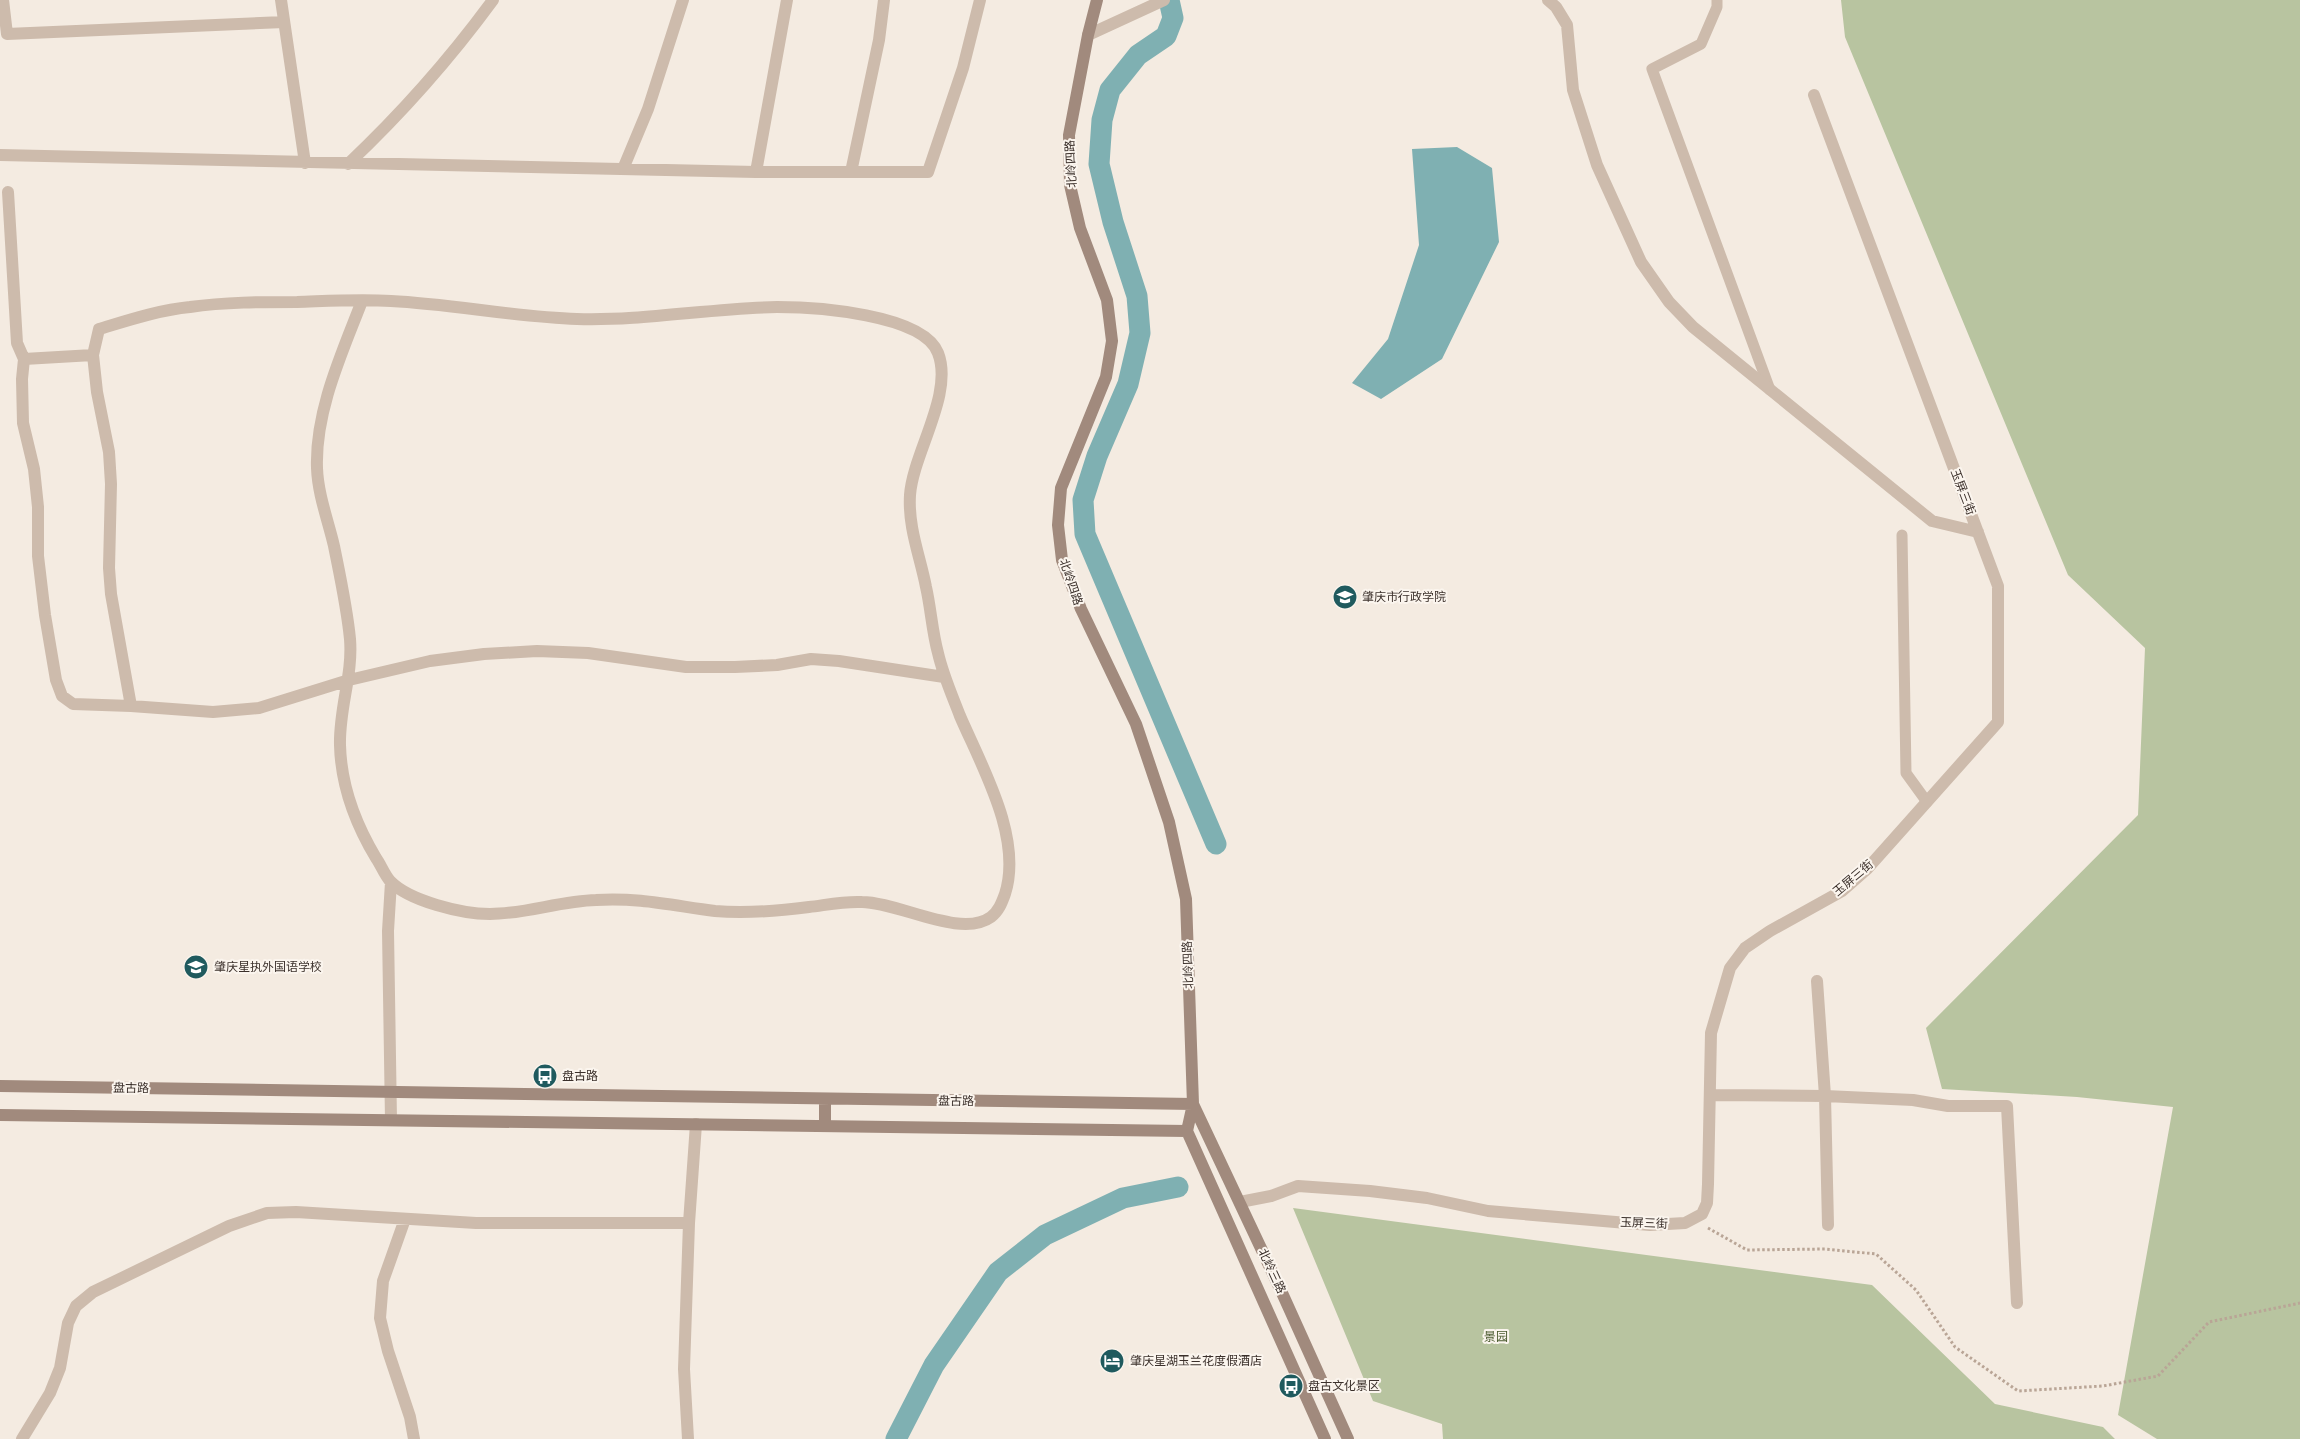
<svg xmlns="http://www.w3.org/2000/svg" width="2300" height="1439" font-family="Inter,'Noto Sans SC',sans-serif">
<rect width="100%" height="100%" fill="#f4ebe1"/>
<path fill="#b8c4a0" d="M1841,0H2300V1439H2157L2118,1415L2173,1107L2077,1097L1942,1089L1926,1028L2138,815L2145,648L2068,575L1845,37Z
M1293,1208L1872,1285L1995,1404L2103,1427L2115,1439H1443L1442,1424L1373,1401Z"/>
<path fill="#7fb0b2" d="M1457,147L1492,168L1499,242L1442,359L1381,399L1352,383L1388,339L1419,245L1412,149Z"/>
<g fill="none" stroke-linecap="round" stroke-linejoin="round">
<path stroke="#7fb0b2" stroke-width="21" d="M1169,0L1173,18L1166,36L1138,55L1110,90L1102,120L1099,164L1113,222L1137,296L1140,333L1128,384L1097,456L1083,500L1085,534L1216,844
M896,1439L934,1365L998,1272L1045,1235L1123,1198L1178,1187"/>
<path stroke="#b9a596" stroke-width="3" stroke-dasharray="2.5 2.5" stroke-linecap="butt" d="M1708,1228L1747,1250L1825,1249L1876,1254L1916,1290L1955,1347L2018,1391L2103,1386L2158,1376L2209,1322L2300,1303"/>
<path stroke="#cdbbac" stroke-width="11" d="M1717,0V7L1701,44L1652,69L1770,390
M1902,535L1906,773L1927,802"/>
<path stroke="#cdbbac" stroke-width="12" d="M3,0L7,34L284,22
M281,0L305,163
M1548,0L1556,7L1567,25L1573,90L1597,165L1641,262L1669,302L1693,327L1932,521L1978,532
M1088,35L1164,0
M0,155L756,172H928L963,68L980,0
M348,164C402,113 449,60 493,0
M623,169L648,109L683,0
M756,172L787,0
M851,172L879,40L884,0
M8,192L17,343L24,359
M93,355L24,359L22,379L23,423L34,469L38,507V556L45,615L56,680L62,696L73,704L131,706L213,712L259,708L349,680L430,661L484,654L537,651L588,653L686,667H735L777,665L811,659L839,661L944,677
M131,706L111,594L109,568L111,484L109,452L97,392L93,355L99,329C129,320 159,310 190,307C225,302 261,302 297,302C328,301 359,299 391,301C453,304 514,317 577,319C644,321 711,308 777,307C815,307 923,314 938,353C954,394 913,453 910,495C908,528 920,556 926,587C931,609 932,631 938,653C943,675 952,695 960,716C982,767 1023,838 1005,894C1002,902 999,911 991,917C961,939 898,902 862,902C844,901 826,905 809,907C778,911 747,914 715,911C675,906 637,897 596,900C560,901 525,914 490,914C462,914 409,901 390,881C384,874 381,865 376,858C355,823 341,786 340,745C339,708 353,675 350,639C347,608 340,576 334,546C328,520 318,495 317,468C315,411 342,353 362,301
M391,882L388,931L391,1120
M1817,981L1825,1096L1828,1225
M1711,1095L1825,1096L1913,1100L1948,1106H2007L2017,1303
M1240,1202L1271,1196L1298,1186L1370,1191L1427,1198L1488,1211L1650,1225L1685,1223L1702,1214L1707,1203L1708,1184L1711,1033L1730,968L1745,948L1770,931L1842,891L1867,869L1998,722V586L1814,95
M405,1219L383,1281L380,1318L388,1351L410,1417L414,1439
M22,1439L50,1393L60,1368L68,1323L76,1306L93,1292L229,1226L267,1213L296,1212L476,1223H689
M688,1439L684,1369L689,1223L696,1124"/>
<path stroke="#a18a7d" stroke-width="12" d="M1097,0L1088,35L1069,135L1070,185L1080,228L1107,300L1112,341L1106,377L1061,488L1058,525L1062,560L1081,609L1136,724L1169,822L1186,899L1193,1104L1187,1131
M0,1086L1193,1104L1283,1295L1348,1439
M0,1115L1187,1131
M825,1126V1099
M1187,1131L1325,1439"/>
</g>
<defs>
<symbol id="university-disc" viewBox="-11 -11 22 22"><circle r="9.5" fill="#1f5a5e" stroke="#fbf5ee"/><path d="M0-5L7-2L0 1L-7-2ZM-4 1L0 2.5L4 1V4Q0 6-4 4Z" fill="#fff"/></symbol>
<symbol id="school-disc" viewBox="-11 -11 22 22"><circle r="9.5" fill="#1f5a5e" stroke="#fbf5ee"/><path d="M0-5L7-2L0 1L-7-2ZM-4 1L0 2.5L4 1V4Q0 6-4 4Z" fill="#fff"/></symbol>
<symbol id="bus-disc" viewBox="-11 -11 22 22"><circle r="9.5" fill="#1f5a5e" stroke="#fbf5ee"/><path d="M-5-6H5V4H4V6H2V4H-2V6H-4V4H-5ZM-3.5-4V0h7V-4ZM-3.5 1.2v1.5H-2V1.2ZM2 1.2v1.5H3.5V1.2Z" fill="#fff"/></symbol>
<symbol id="hotel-disc" viewBox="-11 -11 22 22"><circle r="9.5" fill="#1f5a5e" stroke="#fbf5ee"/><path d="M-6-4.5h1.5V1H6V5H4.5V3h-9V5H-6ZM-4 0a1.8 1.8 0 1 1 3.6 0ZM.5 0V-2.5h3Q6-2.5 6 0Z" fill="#fff"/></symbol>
</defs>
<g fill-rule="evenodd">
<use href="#university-disc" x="1331" y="583" width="28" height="28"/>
<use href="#school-disc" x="182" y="953" width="28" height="28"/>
<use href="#bus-disc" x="531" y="1062" width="28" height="28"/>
<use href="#hotel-disc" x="1098" y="1347" width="28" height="28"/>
<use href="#bus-disc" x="1277" y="1372" width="28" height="28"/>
</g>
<g text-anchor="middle" stroke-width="4" stroke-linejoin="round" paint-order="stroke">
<g font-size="12" fill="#3b302b" stroke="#fbf5ee">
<text transform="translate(1071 164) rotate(-93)" y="4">北岭四路</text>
<text transform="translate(1963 492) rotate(69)" y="4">玉屏三街</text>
<text transform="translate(1071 582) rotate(71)" y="4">北岭四路</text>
<text transform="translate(1853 878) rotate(-40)" y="4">玉屏三街</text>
<text transform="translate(1188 965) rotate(-92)" y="4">北岭四路</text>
<text transform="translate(131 1088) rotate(1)" y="4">盘古路</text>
<text transform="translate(956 1101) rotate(1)" y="4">盘古路</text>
<text transform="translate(1644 1223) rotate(2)" y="4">玉屏三街</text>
<text transform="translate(1272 1271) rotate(65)" y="4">北岭三路</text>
</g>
<g font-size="12" fill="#3b302b" stroke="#fbf5ee" text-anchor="start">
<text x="1362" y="601">肇庆市行政学院</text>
<text x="214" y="971">肇庆星执外国语学校</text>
<text x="562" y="1080">盘古路</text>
<text x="1130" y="1365">肇庆星湖玉兰花度假酒店</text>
<text x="1308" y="1390">盘古文化景区</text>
</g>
<g font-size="12" fill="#4a5a2e" stroke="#fbf5ee">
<text x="1496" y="1341">景园</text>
</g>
</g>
</svg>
